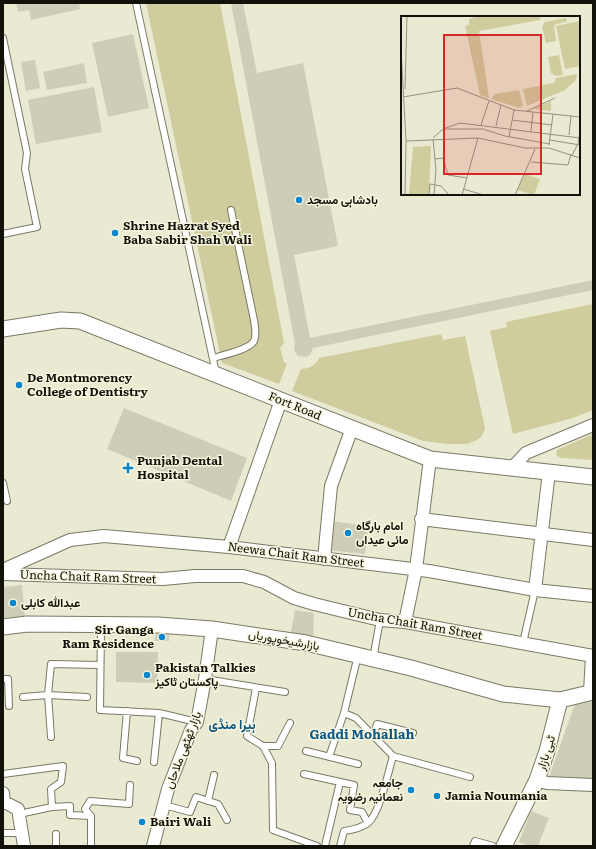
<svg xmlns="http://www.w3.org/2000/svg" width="596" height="849" font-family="Literata,Vazirmatn,serif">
<rect width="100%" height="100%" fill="#eae9d2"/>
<path fill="#cfcc9e" d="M146,3H220L284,343L280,348L284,362L287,364L279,384L222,363Z
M593,304V410L573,418L513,434L490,331L507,327L506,322Z
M441,334L443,340L465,336L485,428L482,436L477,440L467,444H449L423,441L292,391L301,369C309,369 316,365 319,358Z
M593,434V460L561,458L556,455L557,450Z"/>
<path fill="#cfcdb7" d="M16,3H79L80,9L31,20L29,10L18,12Z
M231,3H243L257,73L303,63L338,246L294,255L310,338L593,280V290L313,348L310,355L306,357L298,356L294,350L295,344Z
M133,34L149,108L108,117L92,43Z
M35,60L40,88L26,91L21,62Z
M84,63L87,83L47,90L43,72Z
M94,87L102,132L36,144L28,100Z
M124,408L247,458L231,501L107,449Z
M330,521L368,526L365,554L327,550Z
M22,585L25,618L3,620V587Z
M295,610L314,613L313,642L290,637Z
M156,628L169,629V641H155Z
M116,652H158L157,683L116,682Z
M593,696V781L548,780L574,706L583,697Z
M531,811L549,818L538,846H530L519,842Z"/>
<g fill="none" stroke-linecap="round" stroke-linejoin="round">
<defs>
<path id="service" d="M136,3L216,373
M3,38L27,153L25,169L37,227L3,234
M213,358C223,355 249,350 254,341C257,335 255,327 254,320L231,210
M3,483L7,501
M101,626L100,710L159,713L197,722
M523,643L535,590
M373,659L380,620
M3,679H8L9,706
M205,679L285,692
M256,688L247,736L263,746L272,763L273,830L317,846
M23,697L48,695L87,697
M127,711L123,758L137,761
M373,736L377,724L413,733
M51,737L48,695L51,664L100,665
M263,746H278L290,723
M306,751L358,764
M393,756L470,777
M329,757L344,713
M154,762L159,713
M3,774L63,766L61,782L51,789L52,807L19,814
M304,774L354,785L350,810L362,812L368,823
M208,801L214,775
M164,805L190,812L196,797L218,804L227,820
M52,807L70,806V815L91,816
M3,833H22
M56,834V846
M91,846V816L85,809L90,801L129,804L130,785
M325,846L340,782
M340,846L344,831C352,830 361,828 368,823C380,813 388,773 393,756L356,718L344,713L358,655
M473,846L475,841L493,846"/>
<path id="minor" d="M512,468L526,453L593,425
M421,519L593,540
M229,547L281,400
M324,559L331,486L352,428
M3,570L70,540L104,536L229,547L429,571L535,590L593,596
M3,574L163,579L195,576H243L264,582L294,598L314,604L380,620L405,622L593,656
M535,590L549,472
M405,622L416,569L430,459
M590,692L592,656
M537,780L547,783L593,785
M3,793L4,802L18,809L24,846
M153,846L168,789L191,730L197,722L205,679L212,629"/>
<path id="tertiary" d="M3,329L61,320L80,321L430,459L593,477
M3,627L27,624L158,625L212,629L306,643L411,668L503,694L560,700L593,692
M504,846L537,780L547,751L560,700"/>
</defs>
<use href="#service" stroke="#7b7965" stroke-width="8"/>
<use href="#minor" stroke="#7b7965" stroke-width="14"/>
<use href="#tertiary" stroke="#7b7965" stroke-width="17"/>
<use href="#service" stroke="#fff" stroke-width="6"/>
<use href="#minor" stroke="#fff" stroke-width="12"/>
<use href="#tertiary" stroke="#fff" stroke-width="15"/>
</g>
<g fill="#0786ce" stroke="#f7f6df" stroke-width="1.5">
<circle cx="299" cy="200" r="4"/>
<circle cx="115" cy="233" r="4"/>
<circle cx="19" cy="385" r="4"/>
<path d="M126 462h4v4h4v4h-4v4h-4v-4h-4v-4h4z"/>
<circle cx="348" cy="533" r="4"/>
<circle cx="13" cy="603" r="4"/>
<circle cx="162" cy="637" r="4"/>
<circle cx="147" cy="675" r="4"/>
<circle cx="411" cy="790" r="4"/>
<circle cx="437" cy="796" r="4"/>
<circle cx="142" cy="822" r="4"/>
</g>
<g text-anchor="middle" stroke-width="3" stroke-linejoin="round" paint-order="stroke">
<g font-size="12" font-weight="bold" fill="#13120a" stroke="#f7f6df" text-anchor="start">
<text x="307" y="204">بادشاہی مسجد</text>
<text x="123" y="230">Shrine Hazrat Syed<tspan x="123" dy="14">Baba Sabir Shah Wali</tspan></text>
<text x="27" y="382">De Montmorency<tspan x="27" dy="14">College of Dentistry</tspan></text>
<text x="137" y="465">Punjab Dental<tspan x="137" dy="14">Hospital</tspan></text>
<text x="356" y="530">امام بارگاہ<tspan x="356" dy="14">مائی عیداں</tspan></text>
<text x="21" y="607">عبدﷲ کابلی</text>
<text x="154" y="634" text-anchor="end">Sir Ganga<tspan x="154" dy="14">Ram Residence</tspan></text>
<text x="155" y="672">Pakistan Talkies<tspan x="155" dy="14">پاکستان ٹاکیز</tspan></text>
<text x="403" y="787" text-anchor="end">جامعہ<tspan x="403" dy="14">نعمانیہ رضویہ</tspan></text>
<text x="445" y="800">Jamia Noumania</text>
<text x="150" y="826">Bairi Wali</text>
</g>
<g font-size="12" fill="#13120a" stroke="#f7f6df">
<text transform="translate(295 406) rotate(22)" y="4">Fort Road</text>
<text transform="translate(296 555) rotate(7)" y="4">Neewa Chait Ram Street</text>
<text transform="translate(88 577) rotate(2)" y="4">Uncha Chait Ram Street</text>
<text transform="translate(415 624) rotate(10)" y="4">Uncha Chait Ram Street</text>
<text transform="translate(284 640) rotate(10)" y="4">بازارشیخوپوریاں</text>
<text transform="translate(183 750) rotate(-69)" y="4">بازار ٹھٹھی ملاحاں</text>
<text transform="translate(546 753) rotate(-72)" y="4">ٹبی بازار</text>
</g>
<g font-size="13" font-weight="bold" fill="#0c5583" stroke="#f7f6df">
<text x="232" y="729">ہیرا منڈی</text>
<text x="362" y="739">Gaddi Mohallah</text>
</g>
</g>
<g transform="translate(401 16)">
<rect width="179" height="179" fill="#eae9d2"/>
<path d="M77,0H140L139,4L78,15L88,82L79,79L64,10L68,9V3ZM165,2L166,5L153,9L155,25L145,27L141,11L144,6ZM179,5V50L164,53L155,10ZM158,39L162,59L155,60L150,57L147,41ZM176,58L175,64L164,74L126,90L122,73L153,67L155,62ZM118,74L122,89L119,92L90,83L94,78ZM150,85V95L133,93L134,92ZM30,130L28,179H8L12,131ZM124,158L139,163L133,179L116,174Z" fill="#cfcc9e"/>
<path fill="none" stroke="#949382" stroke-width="1" d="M0,33L5,125L4,179M4,73L6,0M2,81L56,72L113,94L179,101M126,95L154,82M111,104L151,109M80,109L88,85M95,110L100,89M44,113H82L104,120L149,128M130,115L132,96M168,119L170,100M108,121L113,94M32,122L42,113L59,107L179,122M32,123L35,154L33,179M149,124L179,129M5,125L77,122L124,132H148L179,142M148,129L152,98M171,139L177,128L179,114M34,143L42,142L47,159L66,162M130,146L167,149L170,138M62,173L83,179M28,179L29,168L40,170L48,179M61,179L77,122M114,179L134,133"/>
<path fill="#d62828" fill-opacity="0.15" stroke="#d62828" stroke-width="2" d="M43,19H140V158H43Z"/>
<rect width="179" height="179" fill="none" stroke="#13120a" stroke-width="2"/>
</g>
<rect width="596" height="849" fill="none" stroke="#13120a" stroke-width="8"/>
</svg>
